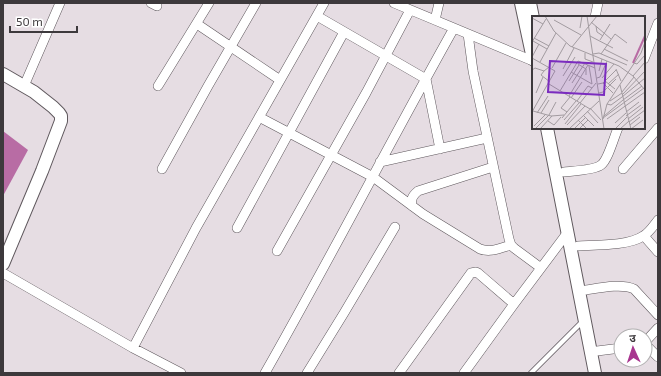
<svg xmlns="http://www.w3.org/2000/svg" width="661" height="376" font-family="'Exo 2','Noto Sans Devanagari',sans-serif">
<rect width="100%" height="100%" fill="#e6dde3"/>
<path fill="#b86ca4" d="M3,131L28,150L3,196Z"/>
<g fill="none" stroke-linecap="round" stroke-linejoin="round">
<defs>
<path id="lane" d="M531,373L584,320"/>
<path id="street" d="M151,3L157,6
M394,3L533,61
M317,16L426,79L440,149
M595,17L598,3
M435,20L439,3
M197,24L280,80
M468,34L473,71L509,239L511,245L514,248L541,268
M644,59L658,23
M24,86L60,3
M158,86L209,3
M259,117L373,177L423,214L480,249C490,253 501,248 511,245
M380,162L487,138
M162,169L208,86L256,3
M623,169L658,128
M564,172C573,171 595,170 601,165C608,160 614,137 618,128
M412,206C411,199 412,196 418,191L493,167
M237,228L344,32
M644,236L658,252
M578,246C595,245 629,246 643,236C649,233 654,225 658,220
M277,251L366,93L410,10
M3,273L133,348L181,373
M586,290C599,288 622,283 634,289L658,315
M645,342L658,328
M645,344L658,357
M133,348L196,228L324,3
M597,351L621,348
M265,373C330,259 390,142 454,28
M307,373L344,313L395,227
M399,373L471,273L476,272L478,273L514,304
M464,373L514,304L568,232"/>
<path id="secondary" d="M521,3L533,59
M530,3L533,18
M3,74L34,92L53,107L59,113L61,116V121L42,171L3,264
M547,128L595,373"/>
</defs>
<use href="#lane" stroke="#5f585d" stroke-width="6"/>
<use href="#street" stroke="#5f585d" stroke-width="10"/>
<use href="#secondary" stroke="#5f585d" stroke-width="14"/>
<use href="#lane" stroke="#fff" stroke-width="4.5"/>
<use href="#street" stroke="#fff" stroke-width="9"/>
<use href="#secondary" stroke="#fff" stroke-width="12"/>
</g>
<g transform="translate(532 16)">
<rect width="113" height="113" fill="#e6dde3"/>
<path fill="none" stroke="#b86ca4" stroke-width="2" d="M101,47L113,20"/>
<path fill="none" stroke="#a29ba0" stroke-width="1" d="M13,0L22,15L38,30L87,50L101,60L113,74M55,0L72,113M0,2L11,8M22,4L49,19M59,6L79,23M64,10L65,16L71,20M48,12L50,0M58,20L81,32M2,22L17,30M68,24L78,8M1,25L15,33M0,26L14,3M40,31L65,0M72,33L96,45M53,37V43L61,46M61,38L67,37L95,49M69,38L83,18L95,27M0,41L7,28M0,42L23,55L0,96M8,46L24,17M102,47L105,48L113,39M46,48L54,53V59M57,50L60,68M20,52L34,27M31,53L42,32M84,53L89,65M0,54L3,52L12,55L17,51M12,55L9,59L18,66M67,55L70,43M39,56L60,68M31,60L43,41M101,60L113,46M65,62L68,61L75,45M70,62L82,48M37,65L47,49M73,65L83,73M40,67L53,47M71,67L81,77M17,68L58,93M66,68L71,67L84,54M76,68L87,58M88,69L99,113M28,75L46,45L63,52M90,76L102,61M4,77L11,61M67,77L71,76L84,63M90,79L113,55M37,80L56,49M90,81L113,62M39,82L50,66M91,84L110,70M45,85L56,70L60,72M78,85L90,77M48,87L64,67M75,88L79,89L90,81M58,92L69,104M1,95L19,100L32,99M55,95L66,107M35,96L29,92L38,81M94,96L107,86M5,97L16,80M9,97L17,84M51,99L62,110M72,100L91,84M94,100L109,89M30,102L44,85M71,102L112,72M71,103L75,88L109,37L113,26M75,103L113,76M96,103L111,91M32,104L47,87M46,104L55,113M16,105L22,109L29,101M97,106L113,94M83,107L94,97M33,108L49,88M35,109L53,90M98,109L108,101M2,110L14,98M4,112L17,99L24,86M84,112L95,101M8,113L20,100M37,113L67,85M42,113L53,102M47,113L56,104M88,113L97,105M99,113L111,104"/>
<path fill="#7b2cbf" fill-opacity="0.15" stroke="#7b2cbf" stroke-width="2" d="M18,45L74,48L72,79L16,76Z"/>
<rect width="113" height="113" fill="none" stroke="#3d393c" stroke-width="2"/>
</g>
<rect width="661" height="376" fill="none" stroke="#3d393c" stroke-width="8"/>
<g transform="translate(633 348) rotate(357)"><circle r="19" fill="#ffffff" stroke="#b1b0b1"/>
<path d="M0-3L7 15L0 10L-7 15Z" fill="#a8358f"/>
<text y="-6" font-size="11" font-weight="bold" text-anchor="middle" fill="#3d393c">उ</text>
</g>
<path d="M10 26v6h67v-6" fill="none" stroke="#3d393c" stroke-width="2"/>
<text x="16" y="26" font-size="12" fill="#3d393c" stroke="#ffffff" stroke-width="3" paint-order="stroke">50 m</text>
</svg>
